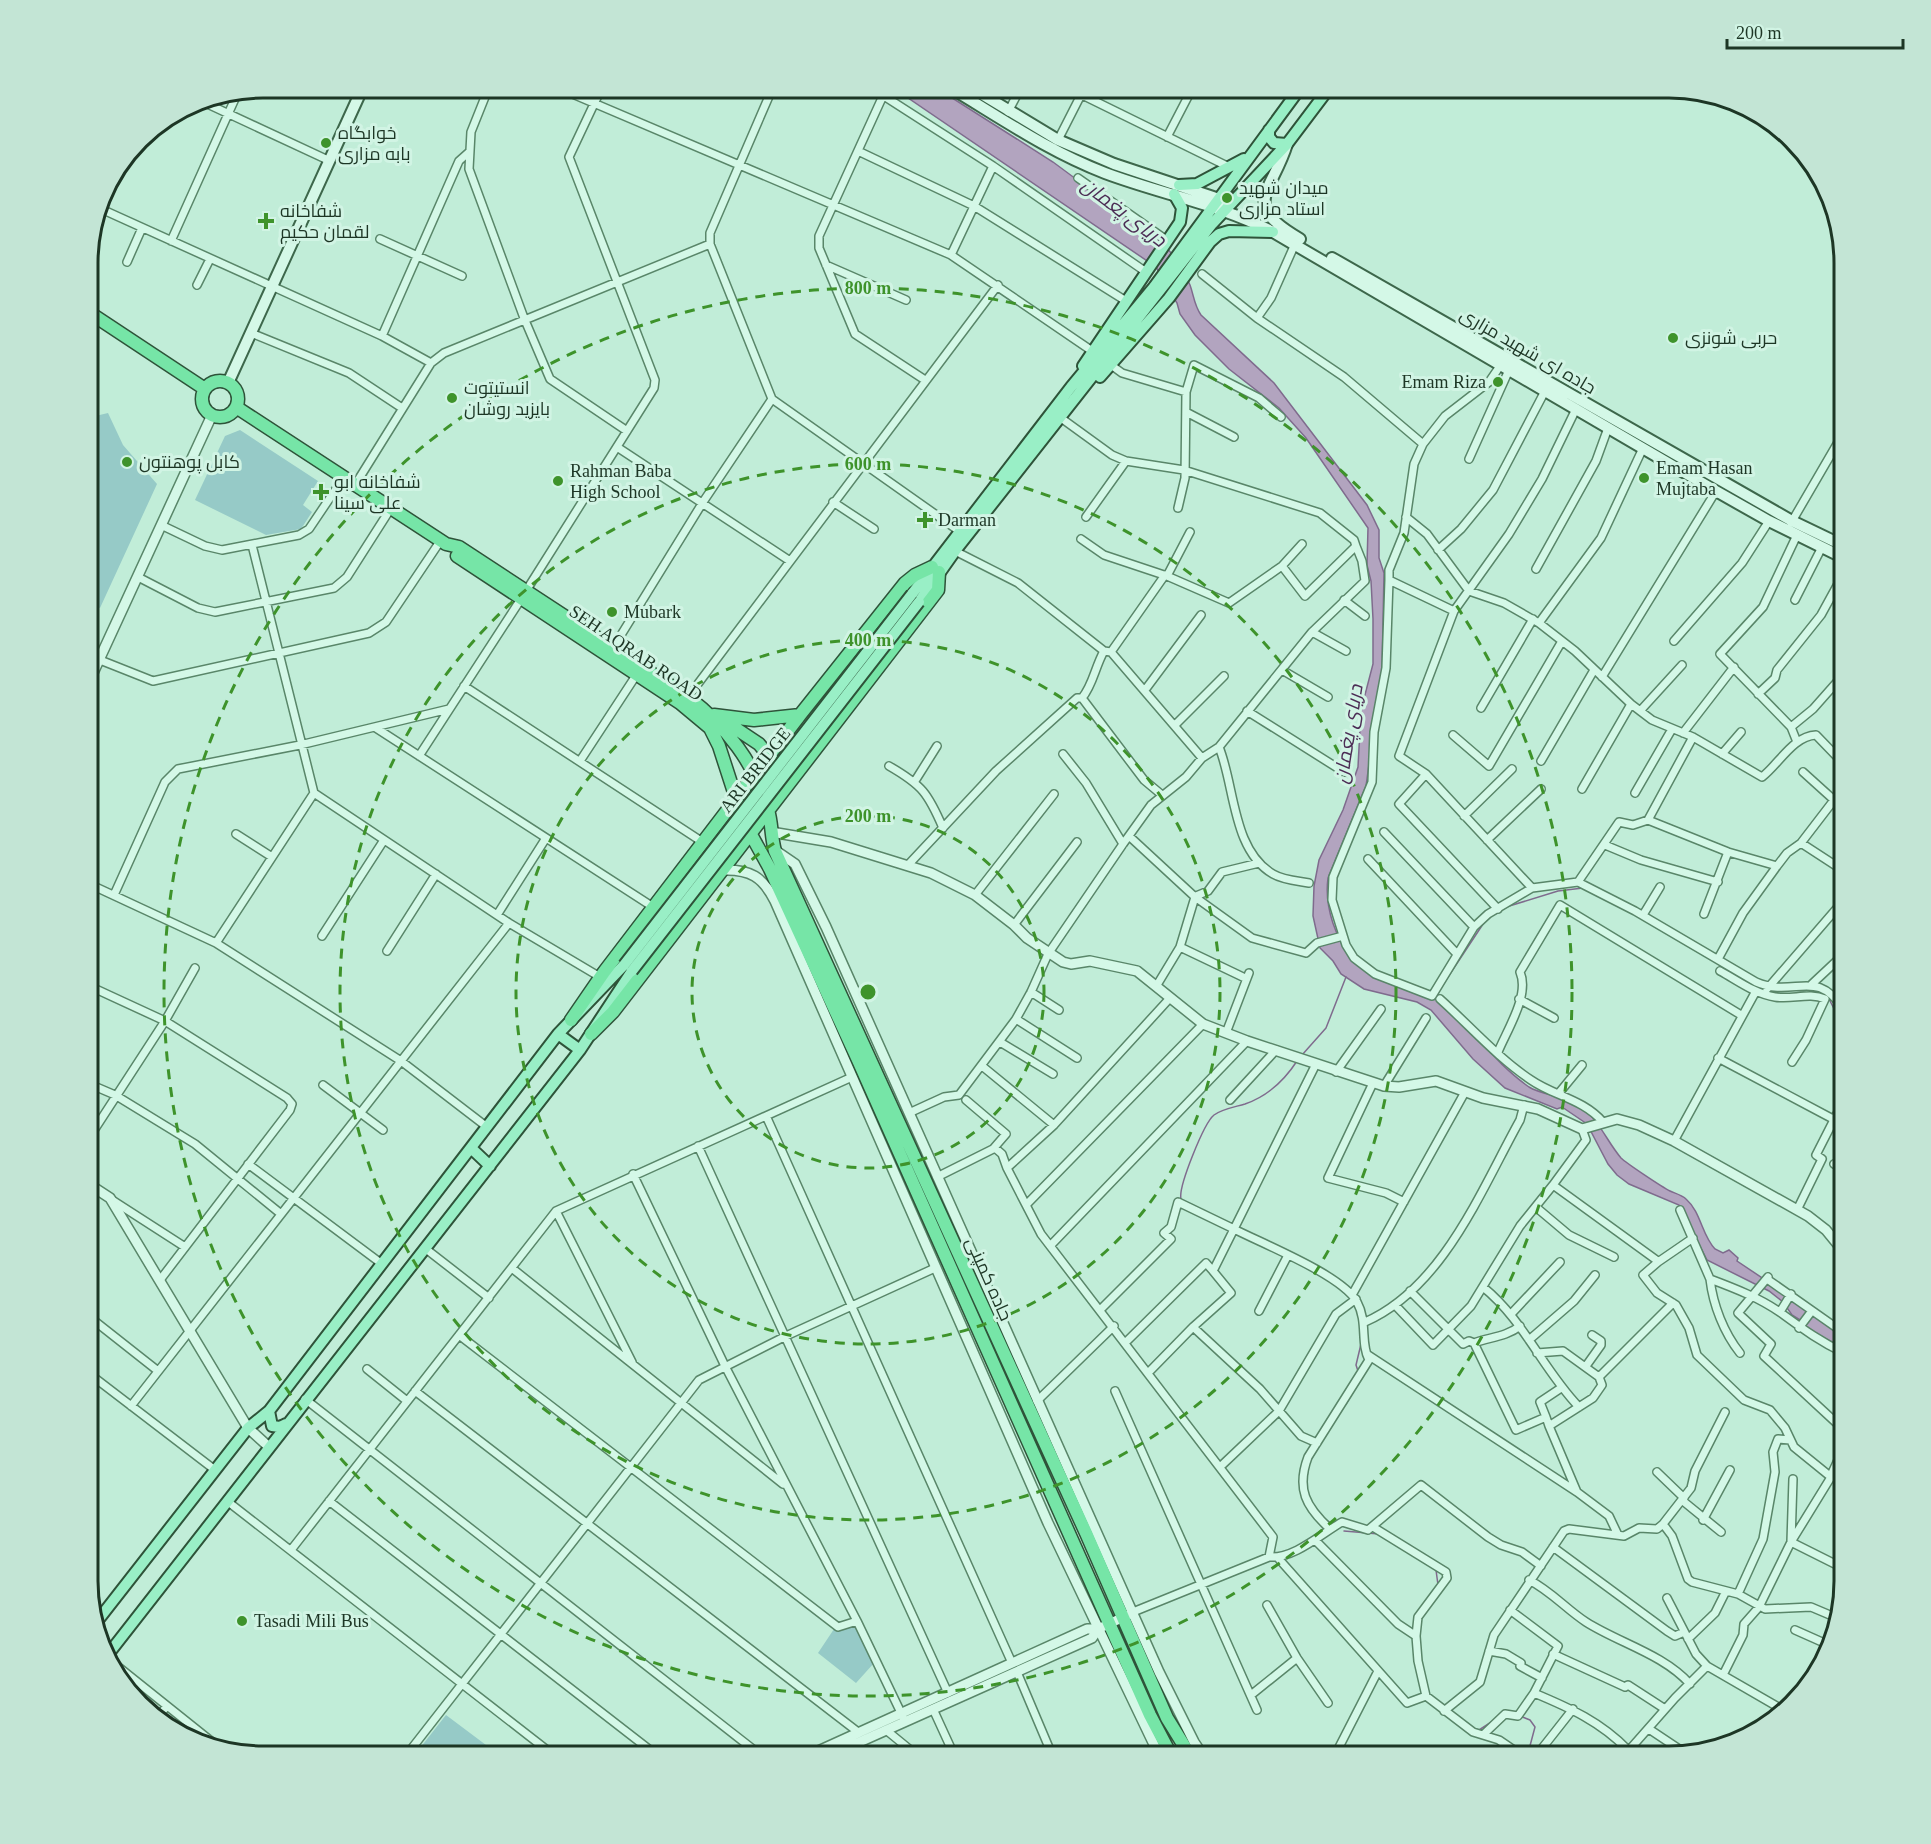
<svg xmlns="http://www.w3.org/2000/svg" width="1931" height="1844" font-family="'Times New Roman',Cairo,serif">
<rect width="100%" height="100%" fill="#c1edd8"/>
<path fill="#96cac7" d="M108,413L123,445L157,484L100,608L87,602V418Z
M240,430L318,481L303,505L312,512L301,529L266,535L195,500L225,436Z
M856,1623L874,1663L856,1683L818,1653L834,1629Z
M446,1715L502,1757H413Z"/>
<path fill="#b2a4bf" stroke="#7f6b8d" stroke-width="1.5" d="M892,87H935L1053,162L1161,242C1173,253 1183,269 1190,285C1194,296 1194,305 1201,315L1274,383L1367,505L1379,530V558L1384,573L1382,671L1366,786L1328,878C1324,907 1336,941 1355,962C1378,986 1415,982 1440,1002C1471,1028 1495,1063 1529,1087C1540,1094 1561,1096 1575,1103C1598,1116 1605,1139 1621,1158C1626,1163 1662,1187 1670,1191C1674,1193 1682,1195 1686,1199C1701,1212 1702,1236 1715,1249L1723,1253L1729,1250L1738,1258L1737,1261L1844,1333V1348L1806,1329L1805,1323L1792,1315L1783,1302L1769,1291L1707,1260L1679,1205L1629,1184L1617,1175L1608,1164L1587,1124L1562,1107L1557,1109L1505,1088L1473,1059L1431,1010L1417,1002L1364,989L1341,974L1333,961L1320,948L1313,916L1314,886L1319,860L1343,810L1358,767L1361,710L1373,664V619L1371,581L1367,565L1368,528L1306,438L1279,408L1229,369L1195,335L1180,314L1177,303L1156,267Z"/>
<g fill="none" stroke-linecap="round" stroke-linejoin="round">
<path stroke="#7f6b8d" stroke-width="1.5" d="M1506,907L1558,891L1583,888
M1771,990L1808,989
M1821,991L1829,999L1844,1028
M1436,995L1485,921
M1302,1055L1326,1028L1346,977
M1181,1199C1178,1187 1204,1123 1214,1115C1222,1109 1235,1107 1245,1104C1268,1096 1284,1081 1297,1061
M1358,1371L1356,1365L1361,1344
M1346,1404L1353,1392
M1311,1460L1317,1448
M1306,1483L1309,1464
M1325,1519L1332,1524
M1344,1531L1379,1534
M1436,1570L1438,1585
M1520,1716L1530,1720L1535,1727L1527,1757
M1479,1730L1493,1721"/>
<defs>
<path id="minor" d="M489,87L471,132L469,169L524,318L550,379L627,431
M556,87L951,255L1095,353
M773,87L710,233V244L772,399L959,531
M862,87L884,96L993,166L1146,272
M887,87L819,236V248L855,334L925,380
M1066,87L1229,167
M199,100L330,161
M1008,112L1021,87
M1167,137L1193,87
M1058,140L1085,87
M858,151L974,206L1126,301
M1078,178L1168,241
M99,208L382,336L431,363
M380,239L462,276
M171,241L238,92
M951,255L993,166
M127,262L142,228
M826,265L906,300
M1202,274L1257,318L1344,377L1423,444
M197,285L210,259
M1257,318L1271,298L1295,244
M251,333L349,373L402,408
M382,336L459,161L468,153
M1111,365L1122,373L1186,392
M1186,412L1234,437
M1061,418L1112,455L1126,461L1184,470L1320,513L1354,540L1356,546L1305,596L1282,566
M617,447L790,561
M1469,459L1509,370
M355,485L431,363L444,353L710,244
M833,502L874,529
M1178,508L1185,478L1186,392L1194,365L1259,398L1281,417
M1086,517L1126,461
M1406,517L1427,534L1469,591L1504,603L1539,623L1575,651L1631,704L1652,720L1693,737L1762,777C1779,764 1793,736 1816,735L1844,764
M1791,523L1844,432
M161,525L205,546L222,550L299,535L309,529L344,477
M1081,539L1104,555L1167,576L1229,603L1282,566L1302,544
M252,545L314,793L509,923L600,977
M1438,550L1461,529L1493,490L1545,391
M955,551L1018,583L1104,651L1111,652L1202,758L1219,747L1312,632L1365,581L1362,561L1356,546
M1536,569L1596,461L1608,428
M1167,576L1190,532
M138,577L198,608L215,612L334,588L347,577L391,508
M1389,580L1386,668L1374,732L1372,782L1333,877L1332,900L1346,945L1354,958L1375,974L1432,996L1474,927L1488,914L1532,888L1578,882L1635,911L1756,982C1795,999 1816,966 1844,1010
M526,591L654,388L655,380L569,157L602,87
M1344,600L1365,616
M1795,600L1822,547
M1454,611L1389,580V570L1404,533L1414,464L1423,444L1445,416L1489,382L1500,366
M1539,623L1601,538L1643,448
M1312,632L1346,651
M1674,641L1742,563L1769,521
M613,648L703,502L772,399
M1111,652L1165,575
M100,660L153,681L369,633L386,622L441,540
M1282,670L1328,697
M1602,677L1716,491
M464,686L704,843
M1145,690L1201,615
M1758,694L1775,678L1777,670L1821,615L1844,573
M688,697L998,285
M1082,698L1144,780L1162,795
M1481,708L1533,619
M1247,711L1344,772
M1640,711L1682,665
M1175,725L1224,676
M1791,727L1813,709L1844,674
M376,728L653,907
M1683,733L1734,667
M1453,735L1489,766L1562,641
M1797,742L1791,727L1720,654L1763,607L1797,535
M1219,747C1235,786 1232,850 1273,874C1283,880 1298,881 1309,883
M1063,754L1086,783L1123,844
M1722,754L1741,732
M419,756L521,599
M580,761L637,674
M1541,761L1594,670
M889,766C922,785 928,793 943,828
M1803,772L1834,800
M1426,774L1399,804L1498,909
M915,781L937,746
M1582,789L1631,704
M1635,793L1672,729
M1464,816L1512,769
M1648,820L1728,852L1777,866
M1384,832L1474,927
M236,834L272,857
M1129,836L1195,897L1180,947L1157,985
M1487,840L1541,789
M1801,843L1844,871
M1605,845L1641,860L1718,882
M1368,859L1457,954
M908,865L996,771L1077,698H1082C1093,685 1095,667 1104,651
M1578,882L1619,822L1633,825L1648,820L1693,737
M87,883L216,943L401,1061L487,1127
M1532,888L1426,774L1399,756L1454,611L1509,534L1542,479L1576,409
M114,895L165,782L178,769L300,745L449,709
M975,895L1054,794
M1196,896L1208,891L1222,872L1259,863
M1195,897L1252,938L1306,953L1317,943L1343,936
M1704,914L1728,852
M497,915L546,838
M1643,915L1660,887
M1014,925L1077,842
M322,936L384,840
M216,943L314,793
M1180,947L1245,978
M387,951L436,874
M1718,959L1743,913L1777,866L1787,853L1801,843L1844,787
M1720,971C1737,980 1755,994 1775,997C1792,1000 1809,992 1825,999L1806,1040L1792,1062
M1812,984L1844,954
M87,985L165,1021L287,1098L292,1104L290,1110L160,1280
M1767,989L1844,900
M1031,992L1059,1010
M1440,999C1470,1026 1498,1058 1531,1080C1554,1096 1583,1099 1603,1122
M1519,999L1554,1018
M1016,1019L1077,1058
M1203,1024L1026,1205L1041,1234L1273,1537L1269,1557
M1226,1033L1249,973
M1000,1042L1053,1074
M1498,1052C1507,1030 1530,995 1520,972L1560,905L1741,1015
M1718,1058L1833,1119
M1316,1064L1234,1229C1263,1244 1342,1275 1357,1302C1368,1322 1360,1343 1369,1360L1308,1457C1296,1489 1306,1507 1330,1529
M982,1066L1054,1125
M1336,1072L1381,1009
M87,1083L115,1095L195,1144L281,1214
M1373,1083L1328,1178L1386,1193L1404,1202
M323,1085L383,1130
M1384,1086L1426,1018
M1559,1093L1582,1065
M1230,1100L1276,1050
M909,1113L944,1097L959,1095L1016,1019L1031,992L1048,954L1123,844L1151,805L1186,777L1202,758
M767,1118L1012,1663
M87,1141L165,1021L195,968
M1674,1141L1756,991
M698,1146L948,1693
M995,1148L1002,1154L1007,1168
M248,1164L382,1264
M1834,1164L1844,1169
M633,1174L725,1366L857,1621L903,1717
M937,1177L993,1149L1006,1134L966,1100
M1553,1185L1586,1140L1582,1129
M112,1200L185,1247
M1026,1205L1007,1168L1054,1125L1170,998
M1537,1208L1569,1235L1614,1257
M1680,1210L1710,1279C1734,1288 1760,1298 1781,1313C1803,1329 1819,1341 1844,1353
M1797,1210L1822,1159L1816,1155L1844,1100
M556,1211L632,1362
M1051,1245L1247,1041
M426,1249L489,1298
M1658,1262L1693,1238
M513,1269L783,1484
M1768,1277L1738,1313L1771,1344L1764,1356L1844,1430
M1710,1279C1713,1305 1724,1333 1740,1353
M1767,1279L1844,1333
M1483,1287C1524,1320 1543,1370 1579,1407
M1410,1291L1463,1344L1469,1341L1474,1343L1516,1430L1546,1417L1549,1426
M1352,1295L1465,1092
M1395,1305L1433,1345L1471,1306L1520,1226L1553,1185L1655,1259L1658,1262L1643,1275L1657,1293L1676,1305L1689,1328L1697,1355L1744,1400L1770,1410L1785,1428L1794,1447L1831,1477L1832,1473L1844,1488
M1101,1309L1171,1239L1164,1233L1171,1227L1178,1202L1234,1229L1213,1271L1206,1263L1126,1342
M1259,1311L1288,1255
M1780,1312L1791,1294
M1512,1313L1560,1262
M87,1315L158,1371
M1365,1322C1443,1288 1481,1190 1520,1120L1524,1105
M1193,1327L1231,1293L1213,1271
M1799,1328L1811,1312
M459,1335L838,1627L857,1621
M1529,1340L1574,1301L1595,1275
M1474,1343C1490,1337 1506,1337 1520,1326
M1537,1353L1563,1351L1599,1377L1602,1385L1593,1398L1549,1426L1577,1492
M1368,1355L1577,1492L1609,1516L1618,1535
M1586,1366L1601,1345V1341L1592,1335
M367,1369L407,1401
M87,1372L215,1470
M1148,1373L1193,1327L1260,1389L1301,1436L1317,1443
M1599,1377L1673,1303
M415,1391L858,1732
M1115,1391L1257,1710
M305,1399L763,1757
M1037,1401L1114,1326
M131,1406L509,923
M1546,1417L1540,1402L1561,1388
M1220,1467L1279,1411L1336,1314L1356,1299
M1657,1472L1684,1498
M1832,1473L1844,1447
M1793,1479L1791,1542L1843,1568
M227,1501L556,1757
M329,1501L659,1757
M1683,1501L1721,1532
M1703,1520L1730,1470
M1663,1524L1672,1536L1688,1579L1692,1582L1738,1594L1765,1609L1811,1607L1837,1618
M1373,1527L1446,1572L1447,1578L1418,1617L1416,1636
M1315,1540L1398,1624L1416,1636L1418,1661L1426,1696
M1553,1547L1667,1631L1675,1636L1684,1632
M291,1550L556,1211L852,1077
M1278,1558L1407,1703L1426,1696L1473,1732L1499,1740L1524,1757
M1529,1580C1551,1591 1566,1609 1586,1622C1619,1643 1663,1654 1690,1684
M1738,1594L1763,1539L1775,1472L1773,1452L1778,1439L1790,1440
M1667,1598L1696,1654L1707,1666L1785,1711
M1267,1605L1297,1658L1328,1703
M1133,1612L1269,1557C1294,1559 1321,1534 1342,1522L1368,1530L1421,1485L1488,1537L1501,1545L1522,1552L1541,1566
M1795,1630L1831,1646
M1688,1639L1715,1613L1726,1591
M1489,1651L1506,1654L1521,1663L1520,1666L1542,1678
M1553,1654L1625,1687L1628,1685L1665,1709
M106,1657L221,1749
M1017,1672L1053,1757
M1723,1675L1743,1635L1744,1624L1759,1607L1791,1542L1831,1477
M1534,1693C1570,1708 1601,1722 1628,1750
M1251,1695L1297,1658
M933,1709L955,1757
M1444,1711L1480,1682L1494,1635L1564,1531L1569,1529L1624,1536L1639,1528L1657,1529L1663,1524L1691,1488L1695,1471L1725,1412
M157,1718L167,1706
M1649,1729L1688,1755
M886,1730L919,1757
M1484,1734L1505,1714L1518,1716L1534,1693L1558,1646L1510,1610
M1536,1756L1573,1709
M405,1757L699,1380L786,1336L935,1268
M1334,1757L1378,1671
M1623,1757L1675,1698L1707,1666"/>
<path id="tertiary" d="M87,686L212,415
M771,832L831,842L931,873L975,895L1014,925L1027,938L1063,962L1071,964L1090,961L1137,971L1203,1024L1247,1041L1384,1086L1399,1087L1436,1081L1483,1098L1538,1109L1582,1129L1617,1119L1639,1125L1674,1141L1808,1216L1826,1230L1844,1252
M776,851L795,864L826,927L1159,1672L1194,1742L1204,1757
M723,870C750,869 763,877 775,901L1048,1523L1160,1757
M87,1183L110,1198L248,1428L269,1447
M805,1757L1087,1629H1098L1128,1615
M826,1757L1092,1638L1098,1629"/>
<path id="secondary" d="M949,87C1001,118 1048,151 1105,173C1161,194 1219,204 1273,232L1716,491L1769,521L1844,558
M970,87L1058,140L1114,164L1231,203
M1287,144C1272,193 1239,204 1300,239
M1332,258L1792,521L1844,546
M228,383L363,87"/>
<path id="primary" d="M1269,130V137L1274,143L1287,144
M1179,185L1197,184L1244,159
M1083,366L1180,222L1182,208L1174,194
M1100,377L1169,298L1210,242L1219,234L1229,231L1273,232
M912,594L1071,387L1154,287L1301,87
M919,602L955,551L1212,224L1287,144L1330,87
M558,1034L580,1050
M471,1148L490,1166
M269,1411L272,1426L280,1427L286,1424
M95,1624L248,1428L269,1411L558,1034L624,965
M106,1657L580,1050L632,971"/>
<path id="trunk" d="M87,311L205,389
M202 399a18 18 0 1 1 36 0a18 18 0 1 1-36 0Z
M236,407L446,544L459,547L688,697C725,725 756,764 768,810C772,823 771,837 775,851L1086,1533L1167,1718L1191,1757
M457,556L680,703L710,728L719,746L743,820L770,869L858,1060L1150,1715L1172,1757
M714,715L754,720L800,715L905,583L915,575L932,567
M720,718L759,744L773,761
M571,1020L604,972L800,715
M591,1034L613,1012L938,590L939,572"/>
</defs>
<use href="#minor" stroke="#598669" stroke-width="10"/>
<use href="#tertiary" stroke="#598669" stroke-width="12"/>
<use href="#secondary" stroke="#3d674b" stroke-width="14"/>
<use href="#primary" stroke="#2e5339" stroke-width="14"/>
<use href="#trunk" stroke="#2e5339" stroke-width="15"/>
<use href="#minor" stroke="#d4f8e7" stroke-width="7"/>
<use href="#tertiary" stroke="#d4f8e7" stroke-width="9"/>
<use href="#secondary" stroke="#d4f8e7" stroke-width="10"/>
<use href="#primary" stroke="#99efc6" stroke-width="10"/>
<use href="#trunk" stroke="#76e5a7" stroke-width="12"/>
<defs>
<path id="primary-bridge" d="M624,965L912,594
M632,971L919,602"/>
</defs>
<use href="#primary-bridge" stroke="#2e5339" stroke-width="14" stroke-linecap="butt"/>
<use href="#primary-bridge" stroke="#99efc6" stroke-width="10"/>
</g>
<g fill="none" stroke="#3e932b" stroke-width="3" stroke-dasharray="10 8">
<circle cx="868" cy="992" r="176"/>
<circle cx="868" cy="992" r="352"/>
<circle cx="868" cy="992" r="528"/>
<circle cx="868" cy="992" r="704"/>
</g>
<g fill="#3e932b" stroke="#d1f4e4" stroke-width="2">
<circle cx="326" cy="143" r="6"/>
<circle cx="1227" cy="198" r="6"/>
<path d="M263 212h6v6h6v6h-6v6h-6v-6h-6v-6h6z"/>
<circle cx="1673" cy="338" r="6"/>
<circle cx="1498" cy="382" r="6"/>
<circle cx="452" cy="398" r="6"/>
<circle cx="127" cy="462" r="6"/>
<circle cx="1644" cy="478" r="6"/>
<circle cx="558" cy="481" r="6"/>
<path d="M318 483h6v6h6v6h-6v6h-6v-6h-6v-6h6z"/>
<path d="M922 511h6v6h6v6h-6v6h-6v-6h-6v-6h6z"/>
<circle cx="612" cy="612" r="6"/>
<circle cx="242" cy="1621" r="6"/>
</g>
<g text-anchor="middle" stroke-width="6" stroke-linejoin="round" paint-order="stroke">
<g font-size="18" fill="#1d3625" stroke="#d1f4e4" text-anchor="start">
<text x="338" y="139">خوابگاه<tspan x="338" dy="21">بابه مزاری</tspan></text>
<text x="1239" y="194">میدان شهید<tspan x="1239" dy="21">استاد مزاری</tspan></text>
<text x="280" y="217">شفاخانه<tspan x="280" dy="21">لقمان حکیم</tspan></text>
<text x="1685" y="344">حربی شونزی</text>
<text x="1486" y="388" text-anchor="end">Emam Riza</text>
<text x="464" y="394">انستیتوت<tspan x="464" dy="21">بایزید روشان</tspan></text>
<text x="139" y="468">کابل پوهنتون</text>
<text x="1656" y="474">Emam Hasan<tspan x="1656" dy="21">Mujtaba</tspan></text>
<text x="570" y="477">Rahman Baba<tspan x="570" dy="21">High School</tspan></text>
<text x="334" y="488">شفاخانه ابو<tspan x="334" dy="21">علی سینا</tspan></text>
<text x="938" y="526">Darman</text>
<text x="624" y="618">Mubark</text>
<text x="254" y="1627">Tasadi Mili Bus</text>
</g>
<g font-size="18" fill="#1d3625" stroke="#d1f4e4">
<text transform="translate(1528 351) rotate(30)" y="6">جاده ای شهید مزاری</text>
<text transform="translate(636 653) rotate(34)" y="6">SEH AQRAB ROAD</text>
<text transform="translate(755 770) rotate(-52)" y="6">ARI BRIDGE</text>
<text transform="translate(989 1279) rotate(66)" y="6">جاده کمپنی</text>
</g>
<g font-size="20" font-style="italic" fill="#4c2d55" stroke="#d1f4e4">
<text transform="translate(1124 212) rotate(37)" y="7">دریای پغمان</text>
<text transform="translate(1348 734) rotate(-81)" y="7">دریای پغمان</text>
</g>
</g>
<path d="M0 0H1931V1844H0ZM263 98H1669A165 165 0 0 1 1834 263V1581A165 165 0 0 1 1669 1746H263A165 165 0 0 1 98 1581V263A165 165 0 0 1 263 98Z" fill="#c3e5d5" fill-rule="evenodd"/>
<path fill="none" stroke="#1d3625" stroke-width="3" d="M263 98H1669A165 165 0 0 1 1834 263V1581A165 165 0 0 1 1669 1746H263A165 165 0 0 1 98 1581V263A165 165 0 0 1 263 98Z"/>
<circle cx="868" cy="992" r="9" fill="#3e932b" stroke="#d1f4e4" stroke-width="3"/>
<g font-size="18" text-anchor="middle" font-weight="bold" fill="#3e932b" stroke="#d1f4e4" stroke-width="6" stroke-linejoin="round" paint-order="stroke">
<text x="868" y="294">800 m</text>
<text x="868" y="470">600 m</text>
<text x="868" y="646">400 m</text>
<text x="868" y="822">200 m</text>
</g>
<path d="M1727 39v9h176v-9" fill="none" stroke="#1d3625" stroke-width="3"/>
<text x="1736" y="39" font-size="18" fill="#1d3625" stroke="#d1f4e4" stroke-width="4.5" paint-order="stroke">200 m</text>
</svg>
